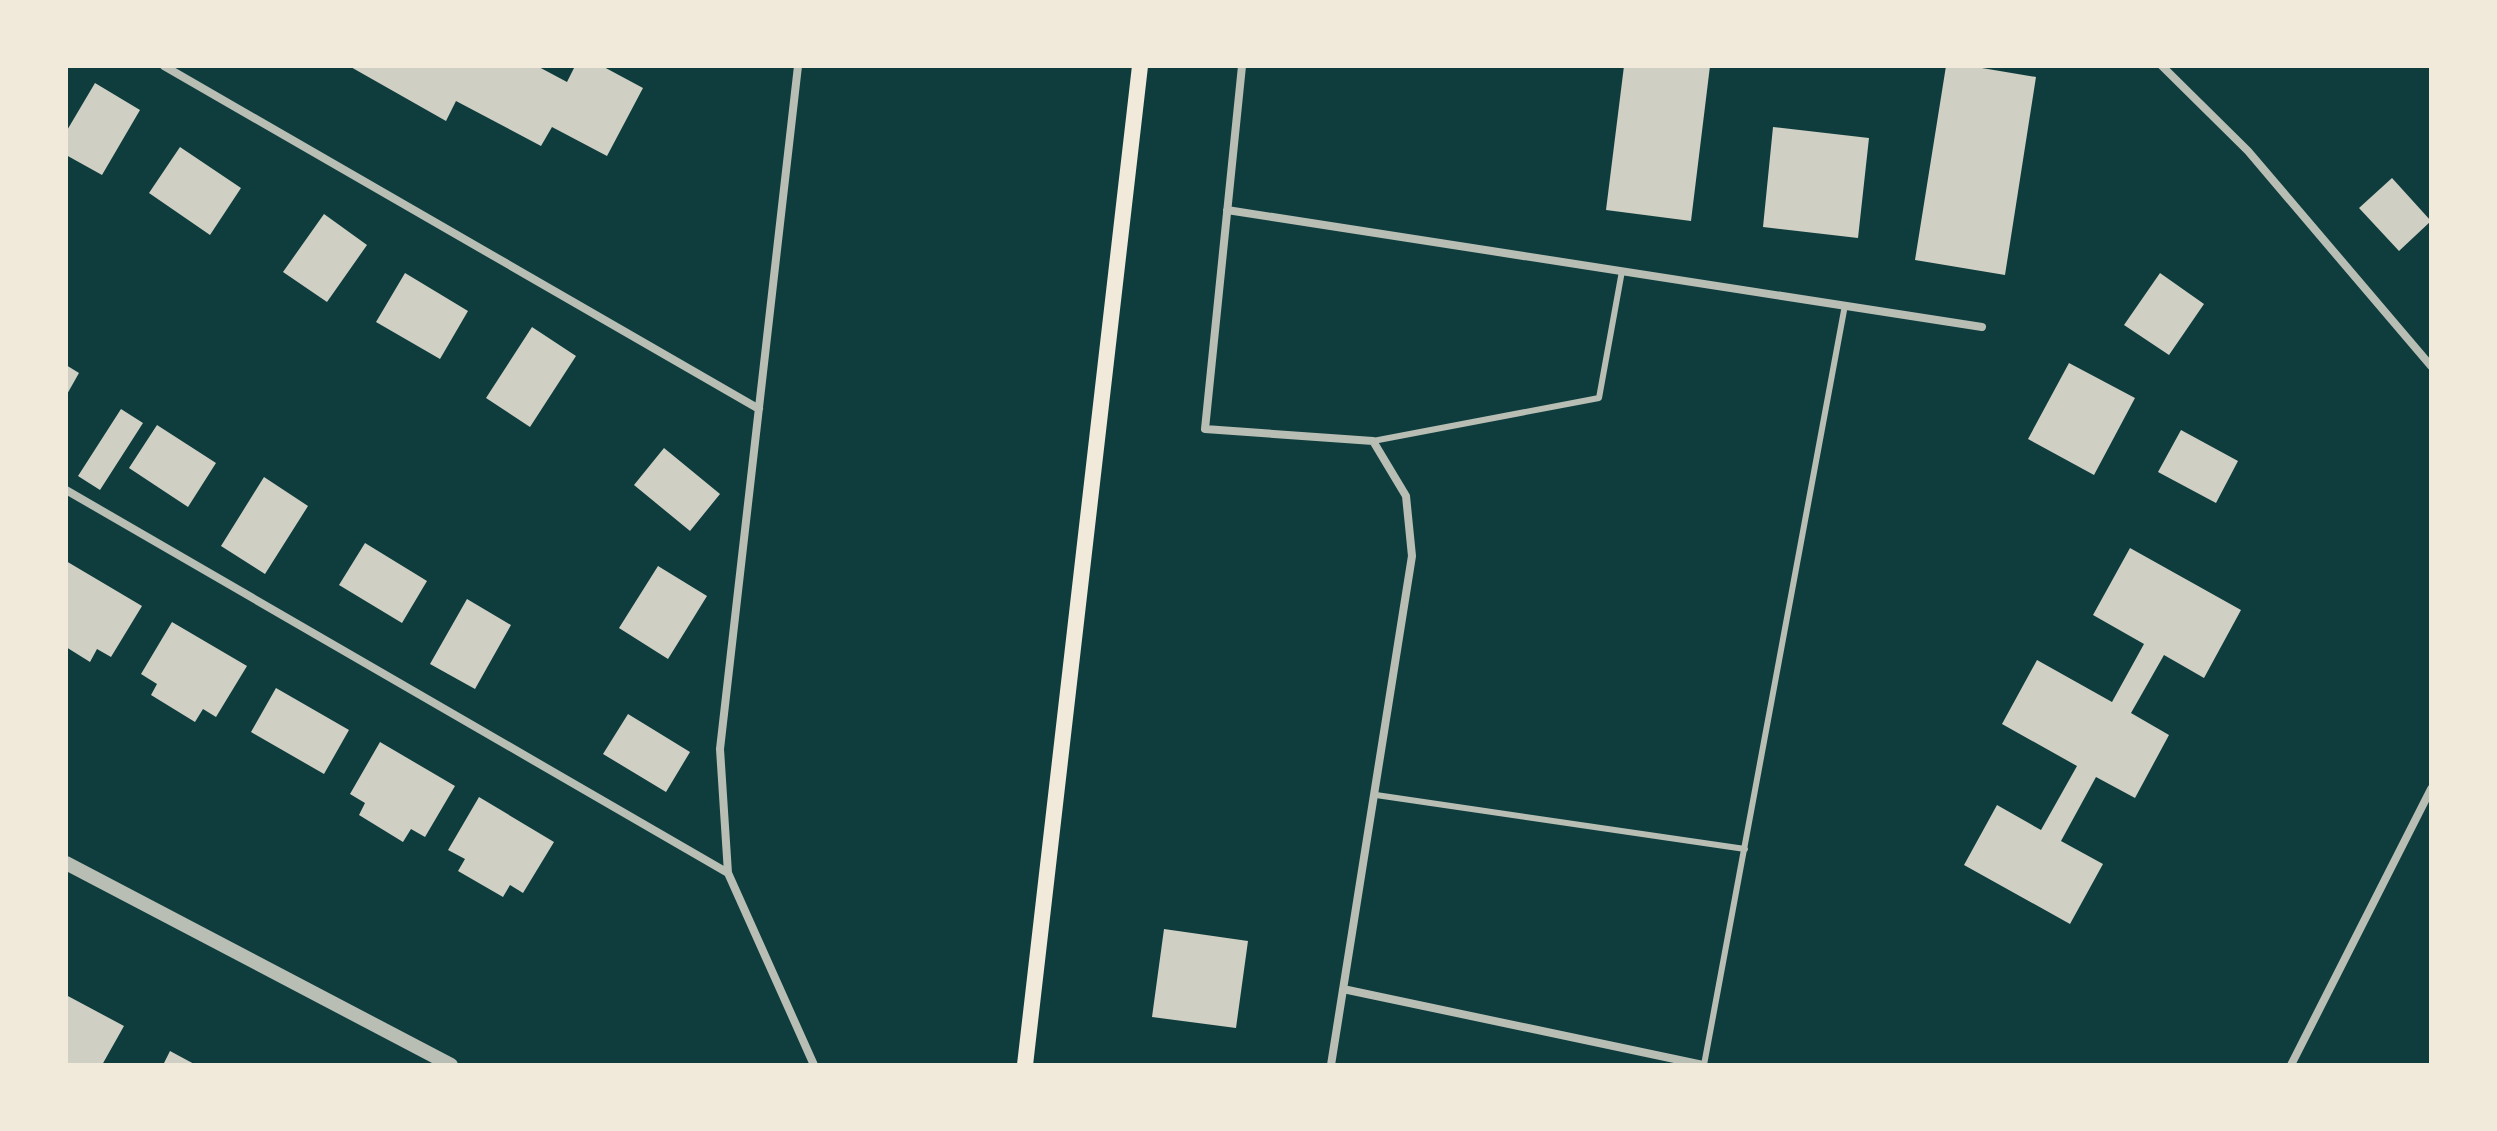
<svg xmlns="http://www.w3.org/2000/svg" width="2497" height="1131" font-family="Signika,sans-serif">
<rect width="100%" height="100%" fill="#0f3d3e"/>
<path fill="#cfcfc3" d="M349,66H537L567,82L575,66H602L643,88L607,156L552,127L541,146L456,101L446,121Z
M1624,66H1710L1691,221L1606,210Z
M1946,66H1970L2036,77L2005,275L1915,260Z
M95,83L140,110L102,175L66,155V132Z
M1773,127L1869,138L1858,238L1763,227Z
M180,147L241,188L210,235L149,193Z
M2392,178L2431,221L2399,251L2359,208Z
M324,214L367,245L327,302L283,272Z
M405,273L468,311L440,359L376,322Z
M2160,273L2204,304L2169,355L2124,325Z
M532,327L576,356L530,427L486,398Z
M2069,363L2135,398L2094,475L2028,439Z
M66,365L79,373L66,396Z
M121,409L143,423L100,490L78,476Z
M157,425L216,463L188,507L129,468Z
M2181,430L2238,461L2216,503L2158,472Z
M664,448L720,494L690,531L634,485Z
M264,477L308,506L265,574L221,546Z
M365,543L427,581L402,623L339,585Z
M2130,548L2241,610L2204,678L2164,655L2131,713L2169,735L2135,798L2096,777L2061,841L2103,864L2070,924L1964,865L1997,805L2041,830L2077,766L2002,724L2037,660L2112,702L2144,644L2093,615Z
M66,561L142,606L111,657L97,649L90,662L66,647Z
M658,566L707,596L668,659L619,628Z
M467,599L511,625L475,689L430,664Z
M172,622L247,666L216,717L203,709L195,722L151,695L157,684L141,674Z
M276,688L349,730L324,774L251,732Z
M628,714L690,752L666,792L603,754Z
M380,742L455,786L425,837L411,829L403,842L359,815L365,803L350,794Z
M479,797L554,842L523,893L510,885L503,897L458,871L465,859L448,850Z
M1164,929L1248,941L1236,1028L1152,1017Z
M66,995L124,1026L102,1065H66Z
M170,1051L196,1065H163Z"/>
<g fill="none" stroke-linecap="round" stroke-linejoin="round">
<path stroke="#b8beb3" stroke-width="6" d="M1373,441L1599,398L1622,271
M1376,795L1745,849
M1704,1065L1845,305"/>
<path stroke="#b8beb3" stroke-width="8" d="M164,66L759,409
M1242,66L1205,429L1373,441L1406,496L1412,556L1331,1065
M2162,66L2248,151L2431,366
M1227,210L1982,327
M66,490L728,873L814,1065
M728,873L720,749L798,66
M1343,989L1703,1065
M2291,1065L2431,789"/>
<path stroke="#b8beb3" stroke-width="14" d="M66,863L451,1065"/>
<path stroke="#f1e9da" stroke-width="16" d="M1025,1065L1140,66"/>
</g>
<rect width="2497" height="1131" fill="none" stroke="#f1e9da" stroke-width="136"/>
</svg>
